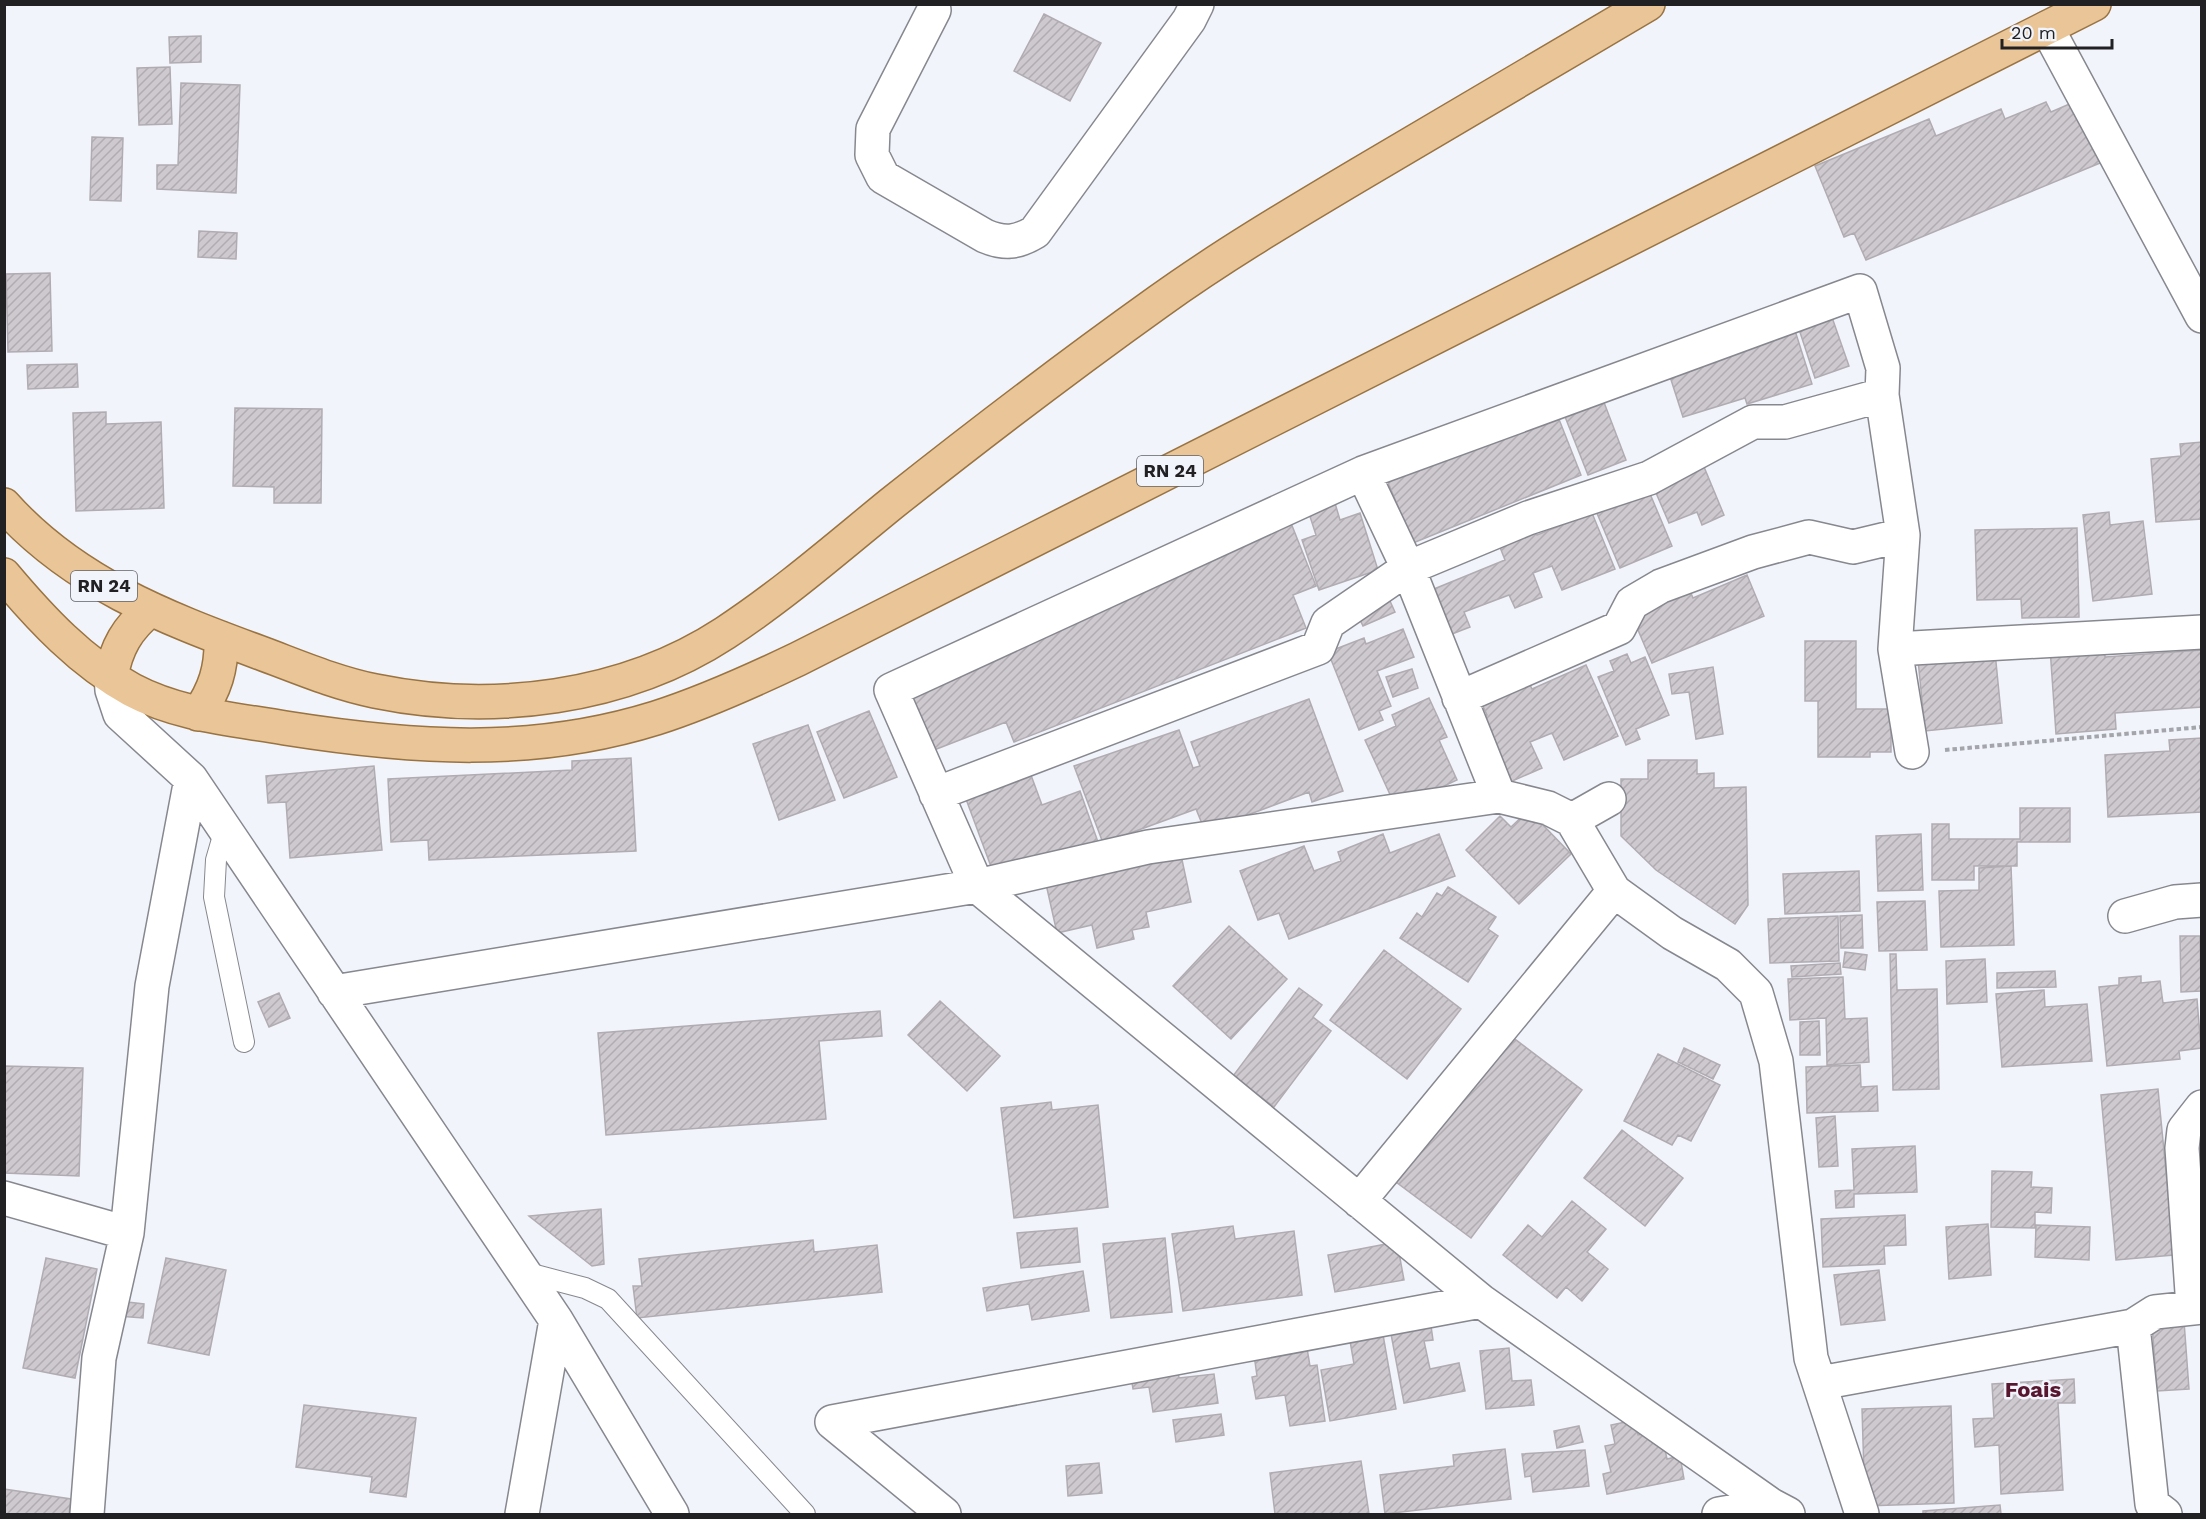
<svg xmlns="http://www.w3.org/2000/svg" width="2206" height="1519" font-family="'Work Sans',sans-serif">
<defs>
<pattern id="building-hatch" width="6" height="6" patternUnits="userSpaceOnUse" patternTransform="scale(1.5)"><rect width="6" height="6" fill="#cec8cf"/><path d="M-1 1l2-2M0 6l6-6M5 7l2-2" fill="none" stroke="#b1acb2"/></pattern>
</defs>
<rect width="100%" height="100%" fill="#f2f4fc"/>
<path fill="url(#building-hatch)" stroke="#b1acb2" stroke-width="1.5" d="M1044,14L1101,43L1070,101L1014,71Z
M201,36V62L170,63L169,37Z
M170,67L172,124L139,125L137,68Z
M181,83L240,85L236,193L157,189V165H178Z
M2046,102L2051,112L2074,102L2100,163L1866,260L1854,233L1844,237L1815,166L1929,119L1936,136L2001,109L2005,119Z
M92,137L123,138L121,201L90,200Z
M199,231L237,233L236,259L198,257Z
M50,273L52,351L8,352L6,274Z
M1827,303L1849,366L1815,378L1794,314Z
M1791,318L1812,384L1747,404L1745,398L1683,417L1664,358Z
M77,364L78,387L28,389L27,365Z
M1597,384L1626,460L1588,475L1558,399Z
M1551,399L1581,475L1413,543L1382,468Z
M235,408L322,409L321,503H274V487L233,486Z
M106,412V424L161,422L164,508L76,511L73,413Z
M2202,442V519L2156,522L2151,459L2181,456L2180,444Z
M1697,450L1724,515L1702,525L1697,512L1669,523L1653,486Z
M1648,489L1672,546L1620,568L1596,511Z
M1332,493L1340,520L1360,513L1378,570L1319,590L1302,540L1316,535L1305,501Z
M2109,512L2110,525L2143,521L2152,594L2093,601L2083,515Z
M1592,513L1615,569L1562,590L1552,566L1533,573L1542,597L1515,608L1509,595L1464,612L1470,627L1452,634L1434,589L1505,560L1494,532L1530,518L1537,535Z
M1289,518L1316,586L1293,595L1306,628L1014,742L1006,722L929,752L904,689Z
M2077,528L2079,617L2022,618L2021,599L1977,600L1975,530Z
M1682,572L1693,598L1747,575L1764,616L1652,663L1627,604Z
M1385,590L1395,612L1363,626L1353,605Z
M1403,629L1414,657L1377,671L1391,706L1379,711L1383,720L1359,730L1328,652L1364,638L1366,644Z
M1805,641H1856V709H1891V752H1870V757H1818V701H1805Z
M2104,644L2105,657L2202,650V707L2115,713L2116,729L2056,734L2050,648Z
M1995,652L2002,723L1925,731L1918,660Z
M1627,654L1631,663L1645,657L1669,715L1636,729L1640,739L1626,745L1598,677L1614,671L1610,661Z
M1586,665L1618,736L1564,760L1552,733L1530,742L1542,768L1510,782L1481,718L1487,715L1480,700L1527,678L1532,689Z
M1713,667L1723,734L1696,739L1689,692L1672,694L1669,674Z
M1412,669L1418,688L1393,697L1386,677Z
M1429,698L1447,737L1439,740L1457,780L1419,798L1415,791L1393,801L1365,740L1396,726L1392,715Z
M1309,699L1343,791L1312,802L1309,792L1205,831L1196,809L1103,843L1074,766L1179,730L1193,768L1200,766L1191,742Z
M869,711L897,777L844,798L817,732Z
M808,725L835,800L779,820L753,744Z
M2202,738V812L2108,817L2105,755L2170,751L2169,740Z
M631,758L636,851L429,860L428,840L391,842L388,779L572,770V761Z
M1648,760H1697V774L1714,773V788L1746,787L1748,905L1735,924L1656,870L1621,836V779H1648Z
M374,766L382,850L290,858L286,802L268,803L266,776Z
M1028,767L1042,805L1080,791L1098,842L996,880L963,791Z
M1532,807L1548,823L1544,826L1571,854L1519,904L1466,850L1500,816L1511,827Z
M2020,808H2070V842H2017V866H1974V880H1932V824H1949V839H2020Z
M1383,834L1390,853L1439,834L1455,876L1289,939L1279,913L1258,920L1240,871L1304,846L1314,871L1341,861L1338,852Z
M1921,834L1923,890L1878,891L1876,836Z
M1181,855L1191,902L1146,912L1149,927L1132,930L1134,939L1097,948L1092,925L1057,933L1046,884Z
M2011,866L2014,945L1941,947L1939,891L1979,890V868Z
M1859,871L1860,911L1785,914L1783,874Z
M1448,887L1496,917L1488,929L1498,936L1468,982L1400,938L1417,913L1422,917L1437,893L1442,896Z
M1925,901L1927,950L1879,951L1877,902Z
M1862,915L1863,948H1841L1840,916Z
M1838,916L1839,961L1770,963L1768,919Z
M1229,926L1287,979L1231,1039L1173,986Z
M2180,936H2200L2201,991L2181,992Z
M1384,950L1461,1009L1407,1079L1330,1020Z
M1845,952L1867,955L1865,970L1843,967Z
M1890,954H1896L1897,990L1937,989L1939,1089L1893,1090Z
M1985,959L1987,1002L1947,1004L1946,961Z
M1840,963L1841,974L1792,977L1791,966Z
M2055,971L2056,987L1997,988V973Z
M2141,976V983L2160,981L2163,1003L2197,999L2201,1048L2179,1051L2180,1059L2107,1066L2099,987L2119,985V978Z
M1843,977L1845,1019L1867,1018L1869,1062L1827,1065L1826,1018L1790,1020L1788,979Z
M1299,988L1322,1005L1313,1017L1331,1031L1274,1107L1233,1076Z
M2044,990L2045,1007L2087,1004L2092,1061L2002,1067L1996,994Z
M279,993L290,1018L269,1027L258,1002Z
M940,1001L1000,1056L967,1091L908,1035Z
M880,1011L882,1036L819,1041L826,1119L606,1135L598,1033Z
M1819,1021L1820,1055H1800V1022Z
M1503,1030L1582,1090L1471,1238L1392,1179Z
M1684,1048L1720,1065L1713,1079L1678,1062Z
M1658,1054L1720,1085L1691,1141L1678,1135L1672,1145L1624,1121Z
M1860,1065L1861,1087L1877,1086L1878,1111L1807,1113L1806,1067Z
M4,1066L83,1068L79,1176L4,1173Z
M2158,1089L2174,1255L2116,1260L2101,1095Z
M1051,1102L1052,1110L1098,1105L1108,1207L1014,1218L1001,1108Z
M1835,1116L1838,1166L1819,1167L1816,1118Z
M1622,1130L1683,1178L1645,1226L1584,1178Z
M1915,1146L1917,1192L1854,1194V1207L1836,1208L1835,1191L1854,1190L1852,1149Z
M1992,1171L2032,1172L2031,1187L2052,1188L2051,1213L2035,1212V1228L1991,1227Z
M1572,1201L1606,1229L1587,1252L1608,1269L1582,1301L1566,1287L1557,1298L1503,1255L1528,1225L1542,1237Z
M601,1209L604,1264L592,1266L529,1216Z
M1905,1215L1906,1245L1884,1246L1885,1264L1823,1267L1821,1219Z
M1988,1224L1991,1275L1949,1279L1946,1227Z
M2036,1225L2090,1227L2089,1260L2035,1257Z
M1233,1226L1235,1239L1294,1231L1302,1295L1183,1311L1172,1234Z
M1077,1228L1080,1262L1021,1268L1017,1233Z
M1165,1238L1172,1312L1111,1318L1103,1244Z
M813,1240L814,1252L877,1245L882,1292L637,1318L633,1286H642L639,1259Z
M1397,1242L1404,1280L1335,1292L1328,1255Z
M46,1258L97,1269L75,1378L23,1368Z
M166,1258L226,1270L209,1355L148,1343Z
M1879,1270L1885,1320L1841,1325L1834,1275Z
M1083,1271L1089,1311L1032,1320L1029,1304L987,1311L983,1288Z
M119,1301L144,1304L143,1318L118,1316Z
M2184,1321L2189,1389L2157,1391L2152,1324Z
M1431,1326L1433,1340L1424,1341L1430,1369L1459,1363L1465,1391L1404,1403L1391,1334Z
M1382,1329L1396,1409L1330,1421L1321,1370L1354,1364L1349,1335Z
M1307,1348L1310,1366L1317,1365L1325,1421L1290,1426L1285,1395L1256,1399L1252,1377L1257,1376L1254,1355Z
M1509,1348L1512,1381L1531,1380L1534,1405L1486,1409L1480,1351Z
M1177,1364L1179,1378L1214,1374L1218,1403L1153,1412L1149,1387L1133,1389L1130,1370Z
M2074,1379L2075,1403H2058L2063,1490L2001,1494L1999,1445L1975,1447L1973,1419L1994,1418L1992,1384Z
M304,1405L416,1418L406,1497L370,1492L372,1477L296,1467Z
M1951,1406L1954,1503L1865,1506L1862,1409Z
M1221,1414L1224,1435L1176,1442L1173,1420Z
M1635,1420L1638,1435L1661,1431L1667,1459L1680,1456L1684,1479L1607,1494L1603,1474L1611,1472L1605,1446L1615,1444L1611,1425Z
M1579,1426L1583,1442L1557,1448L1554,1431Z
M1505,1449L1511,1499L1385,1514L1380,1475L1454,1466L1453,1455Z
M1585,1450L1589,1486L1533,1492L1531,1476L1525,1477L1522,1454Z
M1361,1461L1369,1514H1275L1270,1473Z
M1099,1463L1102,1493L1068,1496L1066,1466Z
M4,1489L71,1499L69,1514H4Z
M2000,1505L2001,1514H1923V1511Z"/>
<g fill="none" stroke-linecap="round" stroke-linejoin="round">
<defs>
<path id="lane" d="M225,829L216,860L214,897L244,1042
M524,1272L585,1288L608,1299L805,1514"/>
<path id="street" d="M934,10L873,129L872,155L883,177L985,236C1004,244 1017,243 1035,232L1189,20L1197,4
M2047,28L2202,316
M1363,473L1408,568L1499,796
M1895,649L2202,632
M111,677L112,690L120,714L191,779L556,1320L672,1514
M1459,698L1619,628L1632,603L1661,586L1753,552L1809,537L1853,547L1903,535L1895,649L1912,752
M936,794L1318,648L1328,623L1408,568L1528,518L1649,478L1753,422H1785L1882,395
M1572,820L1614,891L1672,933L1728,965L1756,993L1776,1061L1811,1358L1862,1514
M2125,916L2175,902L2202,900
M334,992L977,886L1148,847L1499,796L1548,808L1572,820L1609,799
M4,1198L127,1233
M1359,1201L1614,891
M2193,1307L2182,1148L2184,1130L2202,1107
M2133,1326L2152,1504L2165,1514
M1820,1383L2133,1326L2155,1312L2202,1307
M832,1422L1481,1301
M832,1422L944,1514
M87,1514L99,1358L127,1233L152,986L191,779
M522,1514L556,1320
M1719,1514L1771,1505
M1788,1514L1771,1505L1481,1301L977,886L891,690L1363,473L1860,291L1883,368L1882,395L1903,535"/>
<path id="primary" d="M4,505C73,582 163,617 258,652C296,666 335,683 375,691C492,715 624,699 725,633C783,595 837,548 891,504C978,435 1067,367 1158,302C1222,256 1291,215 1360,174C1455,117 1552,61 1648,4
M4,575C41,619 81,662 132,690C179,715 233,719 285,728C412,748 531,757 656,718C706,702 752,681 798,659L2094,4
M111,677C116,648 127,628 151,609
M198,714C215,690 222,668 221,638"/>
</defs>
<use href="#lane" stroke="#87888f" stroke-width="22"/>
<use href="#street" stroke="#87888f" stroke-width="36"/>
<use href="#primary" stroke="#997341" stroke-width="36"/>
<path stroke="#a3a5ab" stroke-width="4" stroke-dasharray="4.5 3" stroke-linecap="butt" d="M1945,750L2202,727"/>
<use href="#lane" stroke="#fff" stroke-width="20"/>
<use href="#street" stroke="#fff" stroke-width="33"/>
<use href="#primary" stroke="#e9c597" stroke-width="33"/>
</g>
<g text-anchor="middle" stroke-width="5" stroke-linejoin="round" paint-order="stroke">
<g fill="#f2f4fc" stroke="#606065" stroke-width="1.5">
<rect x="1137" y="456" width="66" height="30" rx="4.5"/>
<rect x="71" y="571" width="66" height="30" rx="4.5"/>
</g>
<g font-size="18" font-weight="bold" fill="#212124">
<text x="1170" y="477">RN 24</text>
<text x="104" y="592">RN 24</text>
</g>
<g font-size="22" font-weight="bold" fill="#58152e" stroke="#f2f4fc">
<text x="2033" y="1397">Foais</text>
</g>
</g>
<rect width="2206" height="1519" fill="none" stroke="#212124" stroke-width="12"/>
<path d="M2002 39v9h110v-9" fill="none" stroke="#212124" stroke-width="3"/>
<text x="2011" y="39" font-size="18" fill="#212124" stroke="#f2f4fc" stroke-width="4.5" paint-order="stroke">20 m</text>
</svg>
